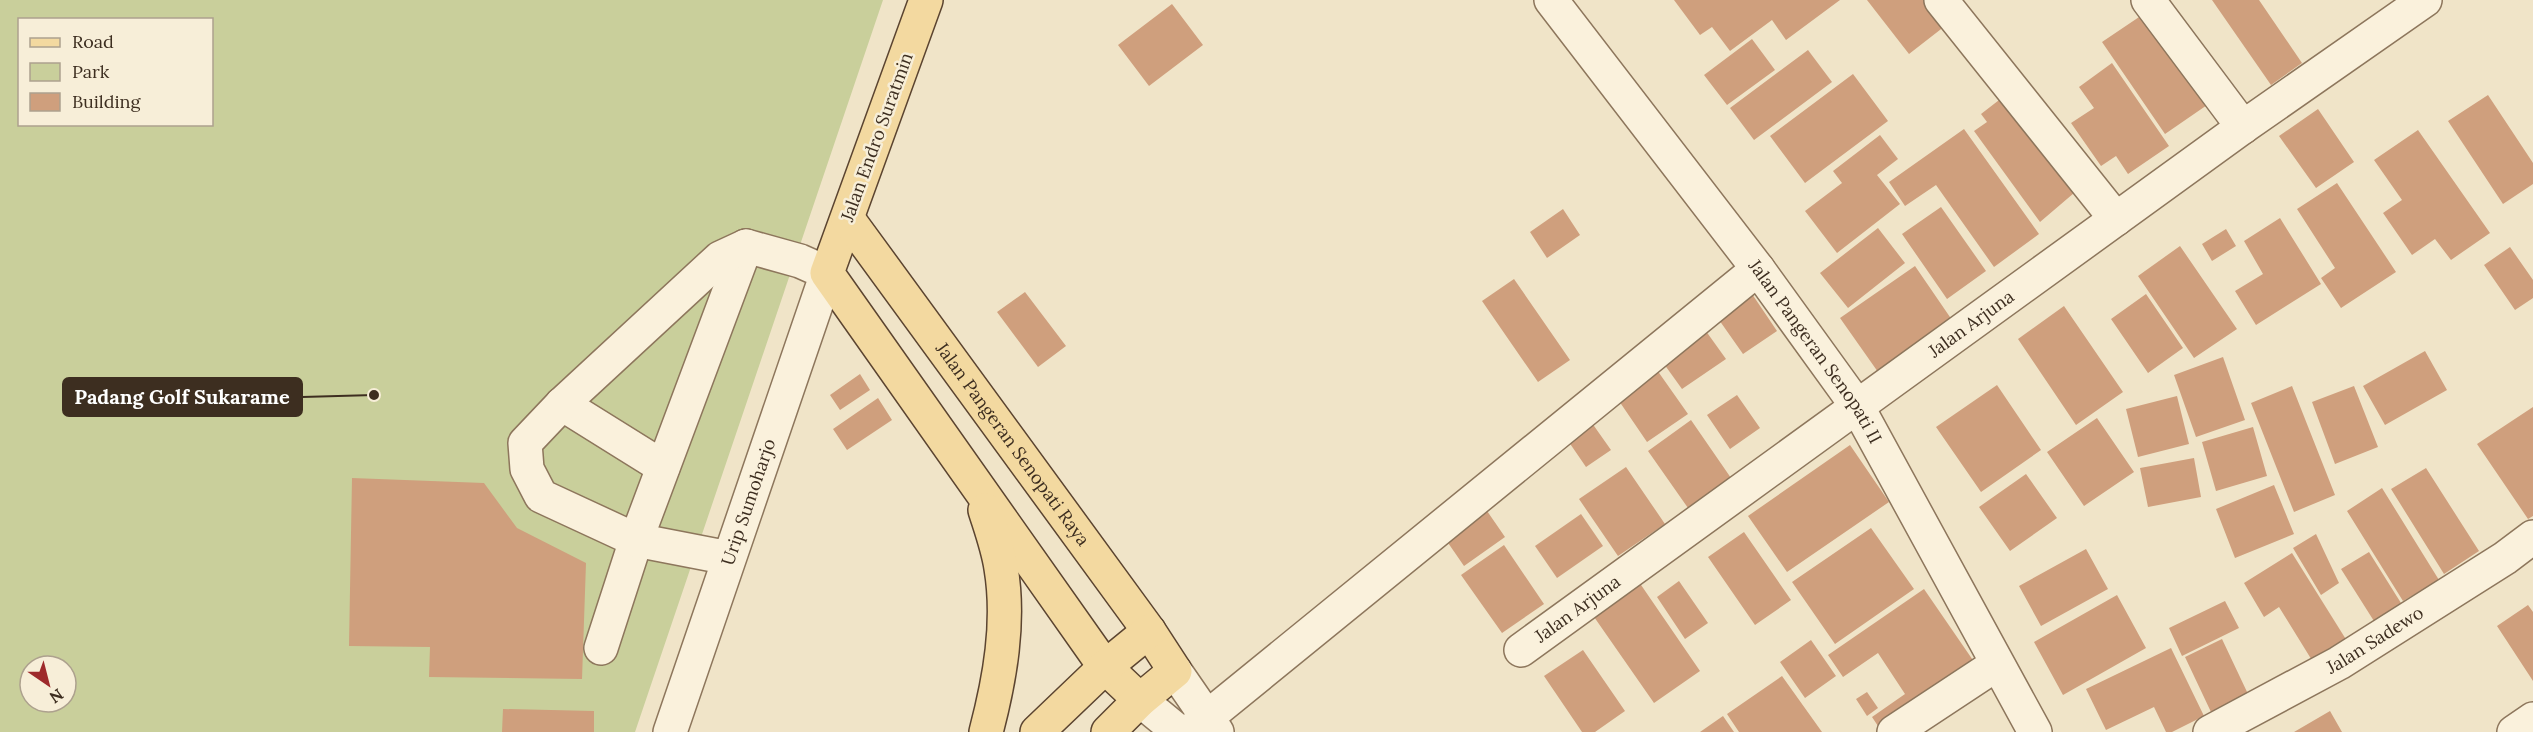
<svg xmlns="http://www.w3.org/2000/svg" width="2533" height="732" font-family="Lora,serif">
<rect width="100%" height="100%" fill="#f0e4c8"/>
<path fill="#c9cf9b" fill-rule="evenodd" d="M0,0H883L635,732H0ZM20,20H212V124H20ZM30,666H66V702H30Z"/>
<path fill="#cf9f7d" d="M1674,0H1840L1786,40L1772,20L1730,51L1712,27L1700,35Z
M1867,0H1925L1945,26L1909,54Z
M2212,0H2259L2302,63L2271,85Z
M1172,4L1203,45L1149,86L1118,45Z
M2148,11L2210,103L2165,134L2102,42Z
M1752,39L1775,70L1727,105L1704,75Z
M1808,50L1832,82L1754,140L1730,108Z
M2112,63L2169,146L2128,174L2116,156L2101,166L2071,123L2094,108L2079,87Z
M1853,74L1888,121L1805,183L1770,136Z
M2488,95L2533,163V184L2503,204L2448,121Z
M2003,97L2074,193L2040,222L1974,131L1987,122L1981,114Z
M2318,109L2354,162L2316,188L2279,136Z
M1964,129L2039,234L1994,267L1936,185L1905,206L1889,182Z
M2418,130L2490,233L2451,260L2435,239L2412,255L2383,213L2402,200L2374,160Z
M1880,135L1898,159L1877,175L1900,204L1837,253L1805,211L1842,183L1833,171Z
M2337,183L2396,272L2341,308L2321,278L2335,268L2297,209Z
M1941,207L1986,271L1947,299L1902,234Z
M1563,209L1580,235L1547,258L1530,232Z
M2280,218L2321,284L2256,325L2235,291L2263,274L2244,241Z
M1878,228L1905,263L1848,308L1820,273Z
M2226,229L2236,246L2212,261L2202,244Z
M2180,246L2237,329L2194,358L2138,276Z
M2510,247L2533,280V298L2515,310L2484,265Z
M1915,266L1952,320L1878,372L1840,318Z
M1514,279L1570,360L1538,382L1482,301Z
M1025,292L1066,346L1038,367L997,312Z
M1752,294L1777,331L1743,354L1717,317Z
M2146,294L2183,348L2148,373L2111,319Z
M2064,306L2123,392L2076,425L2018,339Z
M1703,327L1726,359L1682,389L1659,357Z
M2425,351L2447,390L2385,425L2363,386Z
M2223,357L2245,420L2196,437L2174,375Z
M1657,370L1688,414L1647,442L1617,398Z
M860,374L870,390L840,410L830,395Z
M1997,385L2041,450L1981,492L1936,427Z
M2292,386L2335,495L2294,512L2251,403Z
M2354,386L2378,447L2335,464L2312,402Z
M1737,395L1760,428L1730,449L1707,415Z
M2177,396L2189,444L2138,457L2126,409Z
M878,398L892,420L847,450L833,429Z
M2533,407V516L2528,519L2477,444Z
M1587,416L1611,450L1586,467L1562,432Z
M2097,418L2134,472L2084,506L2047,452Z
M1691,420L1731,478L1688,508L1648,451Z
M2253,427L2267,476L2216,491L2202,442Z
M1850,445L1889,502L1787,572L1748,516Z
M2194,458L2201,497L2148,507L2140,468Z
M1626,467L1665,524L1618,556L1579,499Z
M2426,468L2479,551L2444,574L2391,489Z
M2026,474L2057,518L2010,551L1979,507Z
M352,478L484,483L517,528L586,563L582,679L429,677L430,647L349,646Z
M2274,485L2294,534L2235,558L2216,509Z
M2382,488L2439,580L2403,601L2347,511Z
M1485,508L1505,537L1464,566L1444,537Z
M1581,514L1603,546L1557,578L1535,546Z
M1871,528L1914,589L1835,644L1792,582Z
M1744,532L1791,600L1755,625L1708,557Z
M2316,534L2339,583L2321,595L2293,548Z
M1504,545L1544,604L1502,633L1461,575Z
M2086,549L2108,589L2041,626L2019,586Z
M2369,552L2406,611L2379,629L2341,569Z
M2292,553L2347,641L2313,662L2279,607L2264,617L2244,583Z
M1679,581L1708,623L1685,639L1657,597Z
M1639,582L1700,671L1654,703L1592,614Z
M1924,589L1979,669L1882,732L1872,717L1905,694L1878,653L1843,677L1828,655Z
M2117,595L2146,648L2063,695L2034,642Z
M2225,601L2239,628L2182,656L2169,628Z
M2528,605L2533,612V681L2497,626Z
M2222,639L2248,694L2211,712L2185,657Z
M1811,640L1836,676L1805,698L1780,662Z
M2171,648L2204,716L2172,732H2166L2154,707L2106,730L2086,689Z
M1583,650L1625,711L1595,732H1582L1544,676Z
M1782,676L1822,732H1739L1727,714Z
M1867,692L1878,708L1867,716L1856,699Z
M503,709L594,711V732H502Z
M2330,711L2342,732H2294Z
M1723,716L1734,732H1700Z"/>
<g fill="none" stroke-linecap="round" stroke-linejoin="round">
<defs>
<g id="minor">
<path id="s1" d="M1551,0L1758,269L1857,406L2035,732"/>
<path d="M1941,0L2116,219"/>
<path d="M2148,0L2243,127"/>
<path d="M562,404L663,467"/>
<path d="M601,648L636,540L746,246"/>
<path id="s2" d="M1521,650L2243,127L2425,0"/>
<path d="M1175,671L1217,732"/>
<path d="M1140,700L1179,732"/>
<path id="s3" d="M670,732L827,273L800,261L746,246L720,258L562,404L525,443L527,469L541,496L636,540L729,558"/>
<path d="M1189,732L1758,269"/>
<path d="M1894,732L1997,664"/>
<path id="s4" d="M2210,732L2339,663L2505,558L2533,537"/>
<path d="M2514,732L2533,719"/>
</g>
<g id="major">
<path d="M926,0L827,273L1105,667L1140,700"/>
<path id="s5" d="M848,219L1149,631L1175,671L1140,700L1108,732"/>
<path d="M985,510C991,529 998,548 1001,568C1010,622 1000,679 986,732"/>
<path d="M1037,732L1105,667L1149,631"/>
</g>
</defs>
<use href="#minor" stroke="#8d765c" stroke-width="36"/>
<use href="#major" stroke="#5b4430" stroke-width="36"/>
<use href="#minor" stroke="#faf1dc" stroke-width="33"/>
<use href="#major" stroke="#f3d9a0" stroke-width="33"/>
</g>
<g text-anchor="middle" stroke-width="5" stroke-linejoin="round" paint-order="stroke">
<g font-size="18" fill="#3d2e20" stroke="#f7eed8">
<text transform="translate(877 137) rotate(-70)" y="6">Jalan Endro Suratmin</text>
<text dy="6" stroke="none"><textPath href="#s2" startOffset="556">Jalan Arjuna</textPath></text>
<text dy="6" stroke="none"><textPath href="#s1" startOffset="440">Jalan Pangeran Senopati II</textPath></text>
<text dy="6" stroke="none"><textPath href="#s5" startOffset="279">Jalan Pangeran Senopati Raya</textPath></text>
<text dy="6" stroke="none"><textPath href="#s3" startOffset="243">Urip Sumoharjo</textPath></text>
<text dy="6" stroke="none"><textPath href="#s2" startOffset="70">Jalan Arjuna</textPath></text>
<text dy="6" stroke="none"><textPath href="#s4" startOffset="189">Jalan Sadewo</textPath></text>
</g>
</g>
<path fill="none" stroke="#3d2e20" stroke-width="2" d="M374 395L302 397"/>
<circle fill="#3d2e20" stroke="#f7eed8" stroke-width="2" cx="374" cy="395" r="6"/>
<rect fill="#3d2e20" stroke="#3d2e20" stroke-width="2" x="63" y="378" width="239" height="38" rx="6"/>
<g font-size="20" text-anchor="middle" font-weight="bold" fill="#fff">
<text x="182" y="404">Padang Golf Sukarame</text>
</g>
<rect x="18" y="18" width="195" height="108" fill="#f7eed8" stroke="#ada18e" stroke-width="1.5"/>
<rect x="30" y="38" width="30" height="9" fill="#f3d9a0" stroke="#ada18e" stroke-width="1.5"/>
<text x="72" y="48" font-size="18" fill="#3d2e20">Road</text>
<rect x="30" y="63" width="30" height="18" fill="#c9cf9b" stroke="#ada18e" stroke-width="1.5"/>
<text x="72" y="78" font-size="18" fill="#3d2e20">Park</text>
<rect x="30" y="93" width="30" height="18" fill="#cf9f7d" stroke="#ada18e" stroke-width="1.5"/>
<text x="72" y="108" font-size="18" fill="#3d2e20">Building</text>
<g transform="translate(48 684) rotate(145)"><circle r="28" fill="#f7eed8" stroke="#ada18e" stroke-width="1.5"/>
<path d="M0-4.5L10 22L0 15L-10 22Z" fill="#9e2a2b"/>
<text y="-9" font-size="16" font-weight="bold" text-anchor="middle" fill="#3d2e20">N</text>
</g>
</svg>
